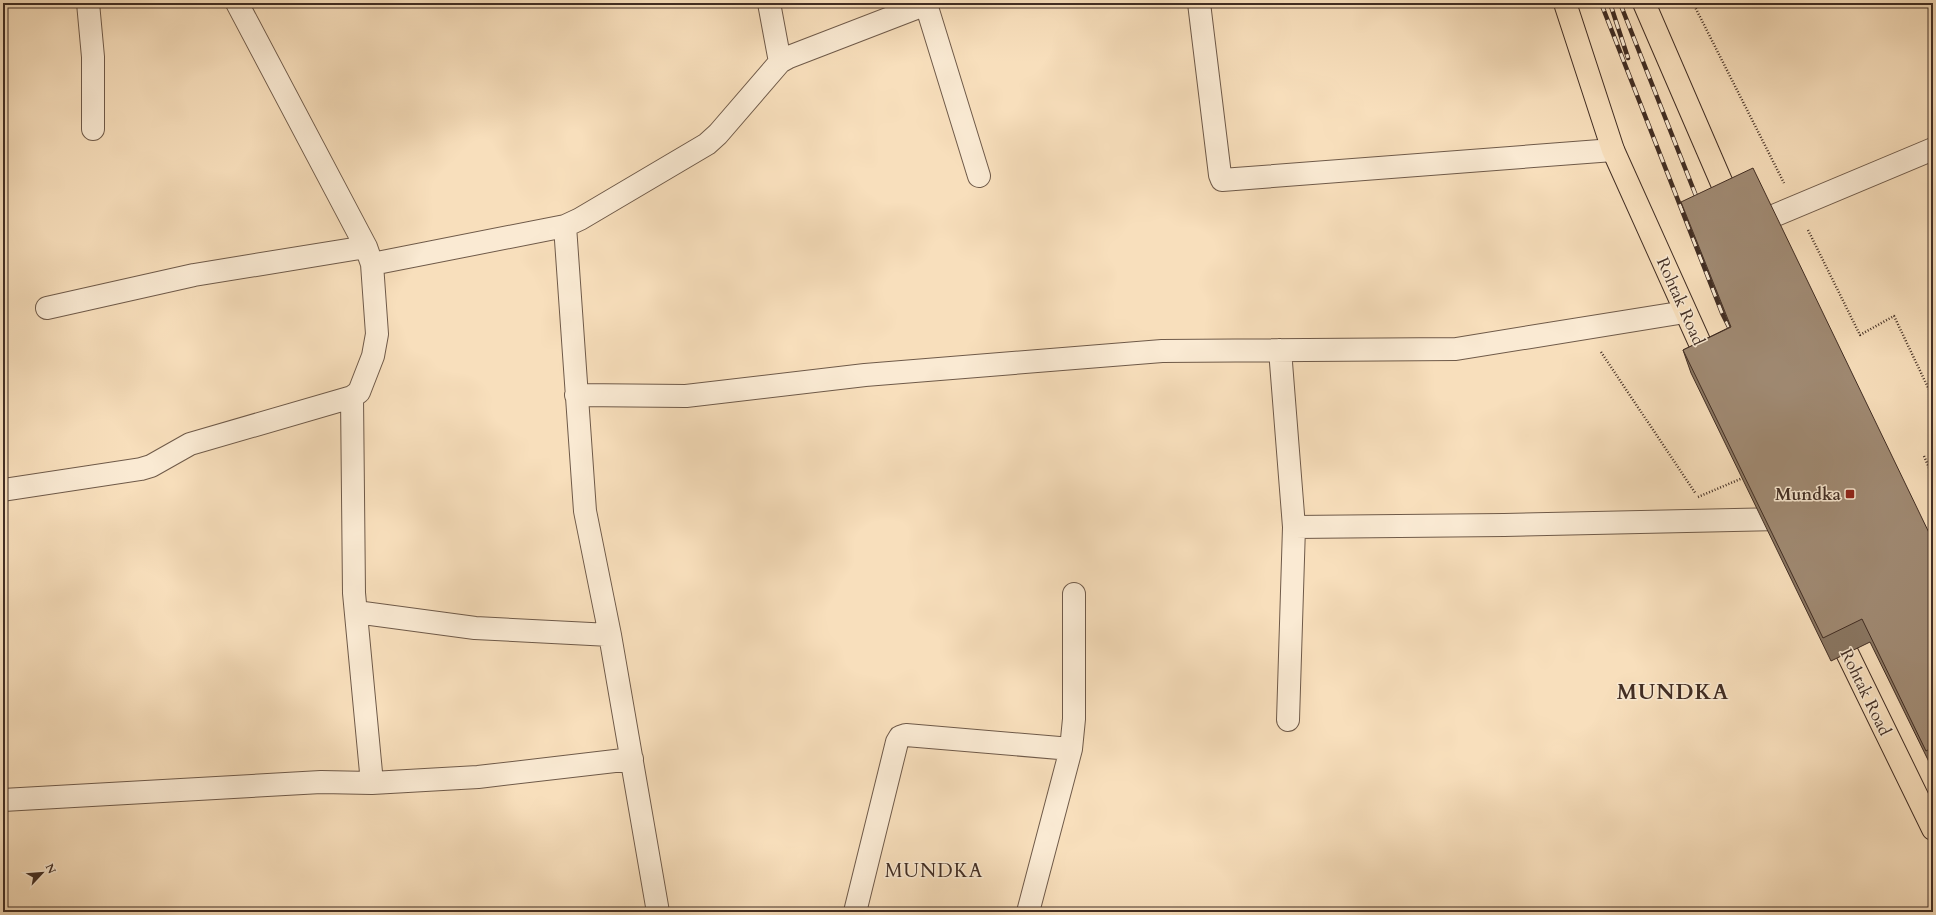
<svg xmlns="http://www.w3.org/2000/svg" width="1936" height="915" font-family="Cardo,serif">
<rect width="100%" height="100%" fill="#f8dfbc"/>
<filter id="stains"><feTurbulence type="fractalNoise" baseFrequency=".005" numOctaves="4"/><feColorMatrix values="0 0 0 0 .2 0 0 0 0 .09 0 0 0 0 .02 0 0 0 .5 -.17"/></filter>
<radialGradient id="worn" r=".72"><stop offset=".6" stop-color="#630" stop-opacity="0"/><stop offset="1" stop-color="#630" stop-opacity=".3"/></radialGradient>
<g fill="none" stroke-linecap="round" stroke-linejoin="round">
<defs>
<path id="minor" d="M88,3L93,57V129
M769,3L780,62
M1199,3L1220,175L1222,180L1613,150
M926,4L979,176
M1759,222L1933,149
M565,226L585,511L610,635L658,912
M372,264L565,226L580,219L707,144L718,134L780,62L789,57L929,3
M47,308L194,275L366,247
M1280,350L1294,527L1288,720
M576,395L686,396L865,375L1162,351L1456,349L1685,312
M352,397L354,593L372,783
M3,490L141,469L151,466L190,444L352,397L359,392L373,356L377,334L372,264L366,247L237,3
M1294,527L1504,525L1782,519
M356,612L475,628L610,635
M3,800L321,782L372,783L478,777L632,759
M855,912L897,742L900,737L906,735L1071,749
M1028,912L1071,749L1074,719V594"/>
<path id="highway" d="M1565,3L1613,150L1712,370
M1644,3L1733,209
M1834,626L1933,829"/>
</defs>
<use href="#minor" stroke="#6f5a49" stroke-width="24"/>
<use href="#highway" stroke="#412d23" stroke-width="24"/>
<path stroke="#412d23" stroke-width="2.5" stroke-dasharray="1 2" stroke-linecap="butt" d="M1693,3L1784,183
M1808,230L1860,335L1894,316L1933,398
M1601,352L1696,494
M1924,456L1933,477"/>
<use href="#minor" stroke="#faead3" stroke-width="22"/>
<use href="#highway" stroke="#f8dfbc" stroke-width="22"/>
<defs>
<path id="rail" d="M1601,3L1722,313L1734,337
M1610,3L1628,58
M1620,3L1700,206"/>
</defs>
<use href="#rail" stroke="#412d23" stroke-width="4.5"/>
<use href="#rail" stroke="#faead3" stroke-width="3" stroke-dasharray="9" stroke-linecap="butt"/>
<path stroke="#412d23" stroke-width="2.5" stroke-dasharray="1 2" stroke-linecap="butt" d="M1698,497L1745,477"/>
</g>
<path fill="#8a7763" stroke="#412d23" d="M1681,202L1933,541V770L1870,642L1831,661L1691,373L1683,350L1730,327L1689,224Z"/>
<path fill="#a08a73" stroke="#412d23" d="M1753,168L1933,541V747L1926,751L1862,619L1823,638L1683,350L1731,327L1681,202Z"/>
<rect fill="#8f2418" stroke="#faead3" stroke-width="1.5" x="1845" y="489" width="10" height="10" rx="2"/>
<g text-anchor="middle" stroke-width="3" stroke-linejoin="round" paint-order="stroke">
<g font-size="17" fill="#412d23" stroke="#faead3">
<text transform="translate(1681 301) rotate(66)" y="6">Rohtak Road</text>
<text transform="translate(1866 692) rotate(64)" y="6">Rohtak Road</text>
</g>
<g font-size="17" font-weight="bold" fill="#412d23" stroke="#faead3" text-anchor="end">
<text x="1841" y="500">Mundka</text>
</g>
<g font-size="19" letter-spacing="1" fill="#412d23" stroke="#faead3">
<text x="934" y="877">MUNDKA</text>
</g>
<g font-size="21" font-weight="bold" letter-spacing="1" fill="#412d23" stroke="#faead3">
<text x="1673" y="699">MUNDKA</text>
</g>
</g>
<rect width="1936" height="915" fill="none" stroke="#f8dfbc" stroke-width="16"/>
<rect x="4" y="4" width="1928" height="907" fill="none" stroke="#412d23" stroke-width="2"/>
<rect x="8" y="8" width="1920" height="899" fill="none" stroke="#412d23"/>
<g transform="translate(42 873) rotate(64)" stroke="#faead3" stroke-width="3" paint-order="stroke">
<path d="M0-3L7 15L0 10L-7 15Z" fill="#412d23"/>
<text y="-6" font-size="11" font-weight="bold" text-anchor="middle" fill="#412d23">N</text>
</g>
<rect width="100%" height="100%" filter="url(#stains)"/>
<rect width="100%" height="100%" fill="url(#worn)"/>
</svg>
